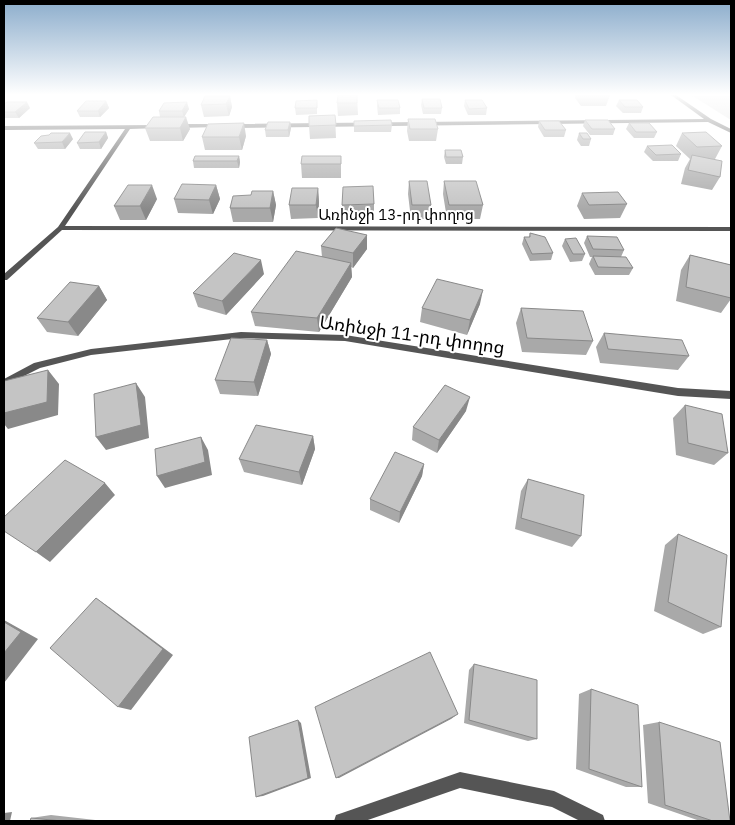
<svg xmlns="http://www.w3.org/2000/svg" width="735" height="825" font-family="'IBM Plex Sans','Noto Sans Armenian',sans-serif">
<rect width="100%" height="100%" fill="#fff"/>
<path fill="#dcdcdc" d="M691,95H731V120Z"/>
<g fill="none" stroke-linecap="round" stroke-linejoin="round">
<path fill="#555" fill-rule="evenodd" d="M671,95H676L711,119L731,129V133L708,122L233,128L230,126L233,124L704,119Z
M218,124L220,125V127L175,128L172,126L175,124Z
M158,125L160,126V128L130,129L65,226L731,227V231L62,230L7,280H4V274L58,227L125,129L4,130V126Z
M241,332L345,335L678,388L731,391V399L678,396L345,341L241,338L91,355L40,368L4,386V379L34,363L91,349Z
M460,772L554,791L603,815L605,821H580L552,807L460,788L365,821H334L336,815L342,813Z"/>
</g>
<path fill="#a9a9a9" d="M357,95L358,115L338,116L337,103Z
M575,95H610L606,106H581L575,98Z
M230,96L232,107L229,116L204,117L201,105Z
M422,99L442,108L441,114H423L421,105Z
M317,100V114L296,115L295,108Z
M377,100L400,108V114L378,115L377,106Z
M465,100L487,108L486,115H468L464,106Z
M619,100L643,107L641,113H623L616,106Z
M106,101L109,108L100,117H80L77,111Z
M4,104L30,108L19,118H4Z
M189,109L184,117H160L159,111Z
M335,115L336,138L310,139L309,126Z
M153,117L190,129L183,141H150L145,128Z
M408,119L438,129L436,141H409L407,131Z
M585,120L615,129L613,135H590L583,126Z
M354,121L392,125L391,132H354Z
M539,121L566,130L564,137H544L538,127Z
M290,122L291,128L289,137H266L265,130Z
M629,123L657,132L654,138H634L626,129Z
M106,132L108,138L101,149H80L77,143Z
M579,133L591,139L589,146H581L577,140Z
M682,133L722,146L715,159H712L720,177L712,190L681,184L685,168L690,159L676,146Z
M246,136L242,150H205L202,137Z
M73,139L65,149H38L34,143Z
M647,146L681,154L678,161H653L644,152Z
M445,150L463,157L462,164H446L444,157Z
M239,156L240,162L239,168H194L193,161Z
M341,156V178H302L301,164Z
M409,181L431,205L430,219H411L408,194Z
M444,181L483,205L480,219H447L443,194Z
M216,185L220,199L213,214L178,213L174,199Z
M318,188L319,202L318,218L291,219L289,205Z
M273,191L276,205L273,222H233L230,208L251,195Z
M582,193L627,204L620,218L584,219L577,206Z
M157,199L146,220H120L114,206Z
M374,204V218L343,219L342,205Z
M530,233L553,253L551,260L530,261L522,244L524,237H529Z
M367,235V249L353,268L351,267L352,277L319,332L255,326L251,312L322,257L321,246Z
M587,236L624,250L621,257L633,268L629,275H595L589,264L592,257H590L584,243Z
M565,239L585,254L582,261L570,262L562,246Z
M690,255L731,265V299L721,313L676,301L681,270Z
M264,274L226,315L198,307L193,293Z
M99,286L107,300L78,336L47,332L37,318Z
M480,304L467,335L420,322L422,308Z
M521,308L593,341L586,355L522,352L516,323Z
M604,333L689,356L678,370L600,363L596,347Z
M267,340L271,354L258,396L220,394L215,380Z
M685,405L728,453L714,465L676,455L673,418Z
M466,411L437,453L412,440L413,427Z
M313,436L315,449L302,485L244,472L239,459Z
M424,464L422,476L399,523L370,510V499Z
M528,479L581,536L572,547L515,529L521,491Z
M678,534L721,627L703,634L654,611L665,545Z
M474,664L537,739L528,741L464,723L469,670Z
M591,689L642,787H626L576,769L579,694Z
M659,722L730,821H700L648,803L643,725Z
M51,815L104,821H30L31,818Z"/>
<path fill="#898989" d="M230,96L232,107L229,116L226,104Z
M106,101L109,108L100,117L98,111Z
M27,102L30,108L19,118L15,112Z
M187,102L189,109L184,117L182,111Z
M186,117L190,129L183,141L180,128Z
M290,122L291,128L289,137L288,130Z
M244,123L246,136L242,150L239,137Z
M106,132L108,138L101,149L99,142Z
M70,133L73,139L65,149L62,142Z
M239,156L240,162L239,168L237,161Z
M152,185L157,199L146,220L140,206Z
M216,185L220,199L213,214L209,200Z
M318,188L319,202L318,218L316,205Z
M273,191L276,205L273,222L270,208Z
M367,235V249L353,268V253Z
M261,260L264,274L226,315L222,301Z
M351,263L352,277L319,332L317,318Z
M99,286L107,300L78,336L68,322Z
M483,290L480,304L467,335L470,320Z
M267,340L271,354L258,396L254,382Z
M48,370L59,384L58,415L8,429L4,424V413Z
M136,383L145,397L149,438L106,450L96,437Z
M470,397L466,411L437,453L439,440Z
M313,436L315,449L302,485L299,472Z
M201,437L208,450L212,475L165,488L157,476Z
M424,464L422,476L399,523L400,512Z
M105,483L115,495L50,562L36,552Z
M96,598L109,607L173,655L131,710L118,707Z
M4,620L38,639L4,683Z
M458,714L451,719L339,778H336Z
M298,720L301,723L311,778L263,796L256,797Z
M12,812L10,821H4V813Z"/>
<path fill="#c4c4c4" stroke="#898989" d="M338,95H357V103H337Z
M205,96H230L226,104L201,105Z
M422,99H440L442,108H424Z
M317,100V108H295L296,101Z
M377,100H398L400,108H379Z
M465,100H482L487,108L469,109Z
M619,100H637L643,107H625Z
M86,101H106L98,111H77Z
M7,102H27L15,112H4V104Z
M187,102L182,111H159L164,103Z
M335,115L336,125L309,126V116Z
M153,117H186L180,128H145Z
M408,119H435L438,129H410Z
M391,120L392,125L354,126V121Z
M585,120H608L615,129H592Z
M539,121H559L566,130H545Z
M268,122H290L288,130H265Z
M244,123L239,137H202L208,124Z
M629,123H649L657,132H636Z
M85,132H106L99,142L77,143Z
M706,132L722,146L697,147L682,133Z
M51,133H70L62,142L34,143L41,136L49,135Z
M579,133H587L591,139H583Z
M672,145L681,154L656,155L647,146Z
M445,150H461L463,157H446Z
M692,155L722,161L720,177L688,170Z
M195,156H239L237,161H193Z
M302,156H341V164H301Z
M409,181H427L431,205H412Z
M444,181H476L483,205H449Z
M182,184L216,185L209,200L174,199Z
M128,185H152L140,206H114Z
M373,186L374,204L342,205L343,187Z
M292,188H318L316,205H289Z
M252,191H273L270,208H230L233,196L251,195Z
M618,192L627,204L589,205L582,193Z
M336,228L367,235L353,253L321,246Z
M530,233L545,237L553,253L532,254L524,237H530Z
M587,236L617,237L624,250L593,249Z
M576,238L585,254H573L565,239Z
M296,251L351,263L317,318L251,312Z
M234,253L261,260L222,301L193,293Z
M690,255L731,265V298L686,287Z
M593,256L626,257L633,268L598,267Z
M437,279L483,290L470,320L422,308Z
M70,282L99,286L68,322L37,318Z
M521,308L583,311L593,341L527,338Z
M604,333L682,340L689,356L608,349Z
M231,338L267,340L254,382L215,380Z
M48,370L47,402L4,413V381Z
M136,383L141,425L96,437L94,394Z
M445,385L470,397L439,440L413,427Z
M685,405L722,414L728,453L688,443Z
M256,425L313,436L299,472L239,459Z
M201,437L205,462L157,476L155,449Z
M395,452L424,464L400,512L370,499Z
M65,460L105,483L36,552L4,531V517Z
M528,479L584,495L581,536L521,518Z
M678,534L727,555L721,627L668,602Z
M96,598L163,649L118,707L50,648Z
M4,622L21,632L4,653Z
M430,652L458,714L336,778L315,707Z
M474,664L537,680V739L469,720Z
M591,689L638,705L642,787L589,769Z
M298,720L308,778L256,797L249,737Z
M659,722L720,742L730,821H713L665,805Z
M31,818L62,821H30Z"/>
<linearGradient id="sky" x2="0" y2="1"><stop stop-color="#8cadcc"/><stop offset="0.45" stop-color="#fff"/><stop offset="1" stop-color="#fff" stop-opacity="0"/></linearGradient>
<rect width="735" height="210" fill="url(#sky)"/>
<g text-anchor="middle" stroke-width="4" stroke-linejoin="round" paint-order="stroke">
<g font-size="15" fill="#000" stroke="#fff">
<text x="396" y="220">Առինջի 13-րդ փողոց</text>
</g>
<g font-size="18" fill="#000" stroke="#fff">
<text transform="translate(412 335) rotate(8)" y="6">Առինջի 11-րդ փողոց</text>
</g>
</g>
<rect width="735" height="825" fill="none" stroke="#000000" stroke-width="10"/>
</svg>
